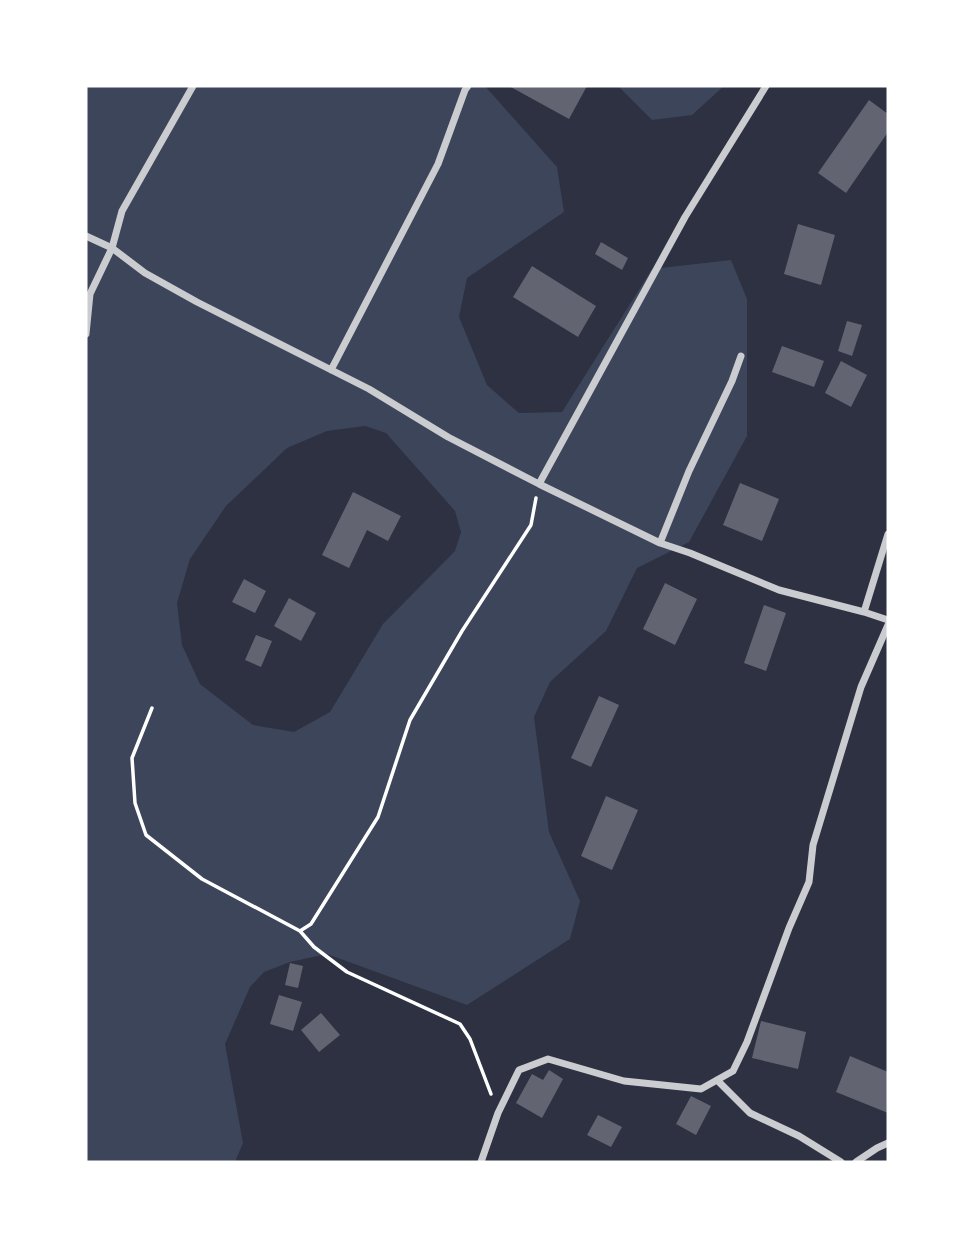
<svg xmlns="http://www.w3.org/2000/svg" width="974" height="1248" font-family="'Times New Roman',serif">
<rect width="100%" height="100%" fill="#2d3142"/>
<path fill="#3c4559" fill-rule="evenodd" d="M86,86H485L557,167L564,212L467,278L459,317L487,385L519,413L562,412L652,269L731,260L747,299V436L689,542L637,568L606,631L550,682L534,717L549,832L580,901L570,939L467,1005L327,954L290,962L264,972L250,987L225,1044L243,1143L235,1162H86ZM365,426L386,433L455,511L461,532L455,551L383,624L330,712L294,732L253,725L200,684L182,645L177,603L190,559L226,506L287,448L327,431Z
M618,86H724L692,115L652,120Z"/>
<path fill="#626471" d="M509,86H587L569,119Z
M869,100L888,114V132L846,193L818,173Z
M798,224L835,235L821,285L784,274Z
M601,242L628,258L622,270L595,254Z
M532,266L596,306L578,337L513,297Z
M847,321L862,325L852,356L838,351Z
M782,346L824,361L814,387L772,372Z
M841,361L867,375L851,407L825,393Z
M740,483L779,499L762,541L723,525Z
M353,492L401,516L388,541L367,530L349,568L322,555Z
M244,579L266,591L255,613L232,602Z
M665,583L697,599L675,645L643,629Z
M289,598L316,613L301,641L274,626Z
M764,605L786,613L766,671L744,663Z
M256,635L272,641L261,667L245,660Z
M599,696L619,705L591,767L571,758Z
M606,796L638,810L612,870L581,856Z
M290,963L303,966L298,988L285,985Z
M279,995L302,1002L293,1031L270,1024Z
M321,1013L340,1035L319,1052L301,1030Z
M761,1021L806,1032L798,1069L752,1058Z
M850,1056L888,1072V1113L836,1092Z
M549,1070L563,1079L542,1118L516,1103L532,1074L543,1080Z
M691,1096L711,1106L696,1135L676,1124Z
M598,1115L622,1127L611,1147L587,1135Z"/>
<g fill="none" stroke-linecap="round" stroke-linejoin="round">
<path stroke="#fff" stroke-width="3.5" d="M152,708L132,758L135,803L146,835L202,879L300,931L311,924L378,817L410,720L462,631L531,525L536,498
M300,931L314,947L347,972L460,1024L470,1039L491,1094"/>
<path stroke="#caccd0" stroke-width="7" d="M193,86L122,211L112,248L145,273L197,302L369,389L448,437L539,484L660,543L690,553L779,590L864,612L888,620
M86,236L112,248L90,294L86,334
M331,370L438,164L465,90L468,86
M539,484L685,217L766,86
M660,543L689,471L732,381L741,356
M864,612L888,534
M717,1080L750,1113L799,1136L841,1162
M481,1162L498,1113L519,1070L548,1059L624,1081L701,1089L733,1071L747,1042L789,928L809,882L813,845L861,687L888,625
M856,1162L877,1148L888,1143"/>
</g>
<rect width="974" height="1248" fill="none" stroke="#ffffff" stroke-width="175"/>
</svg>
